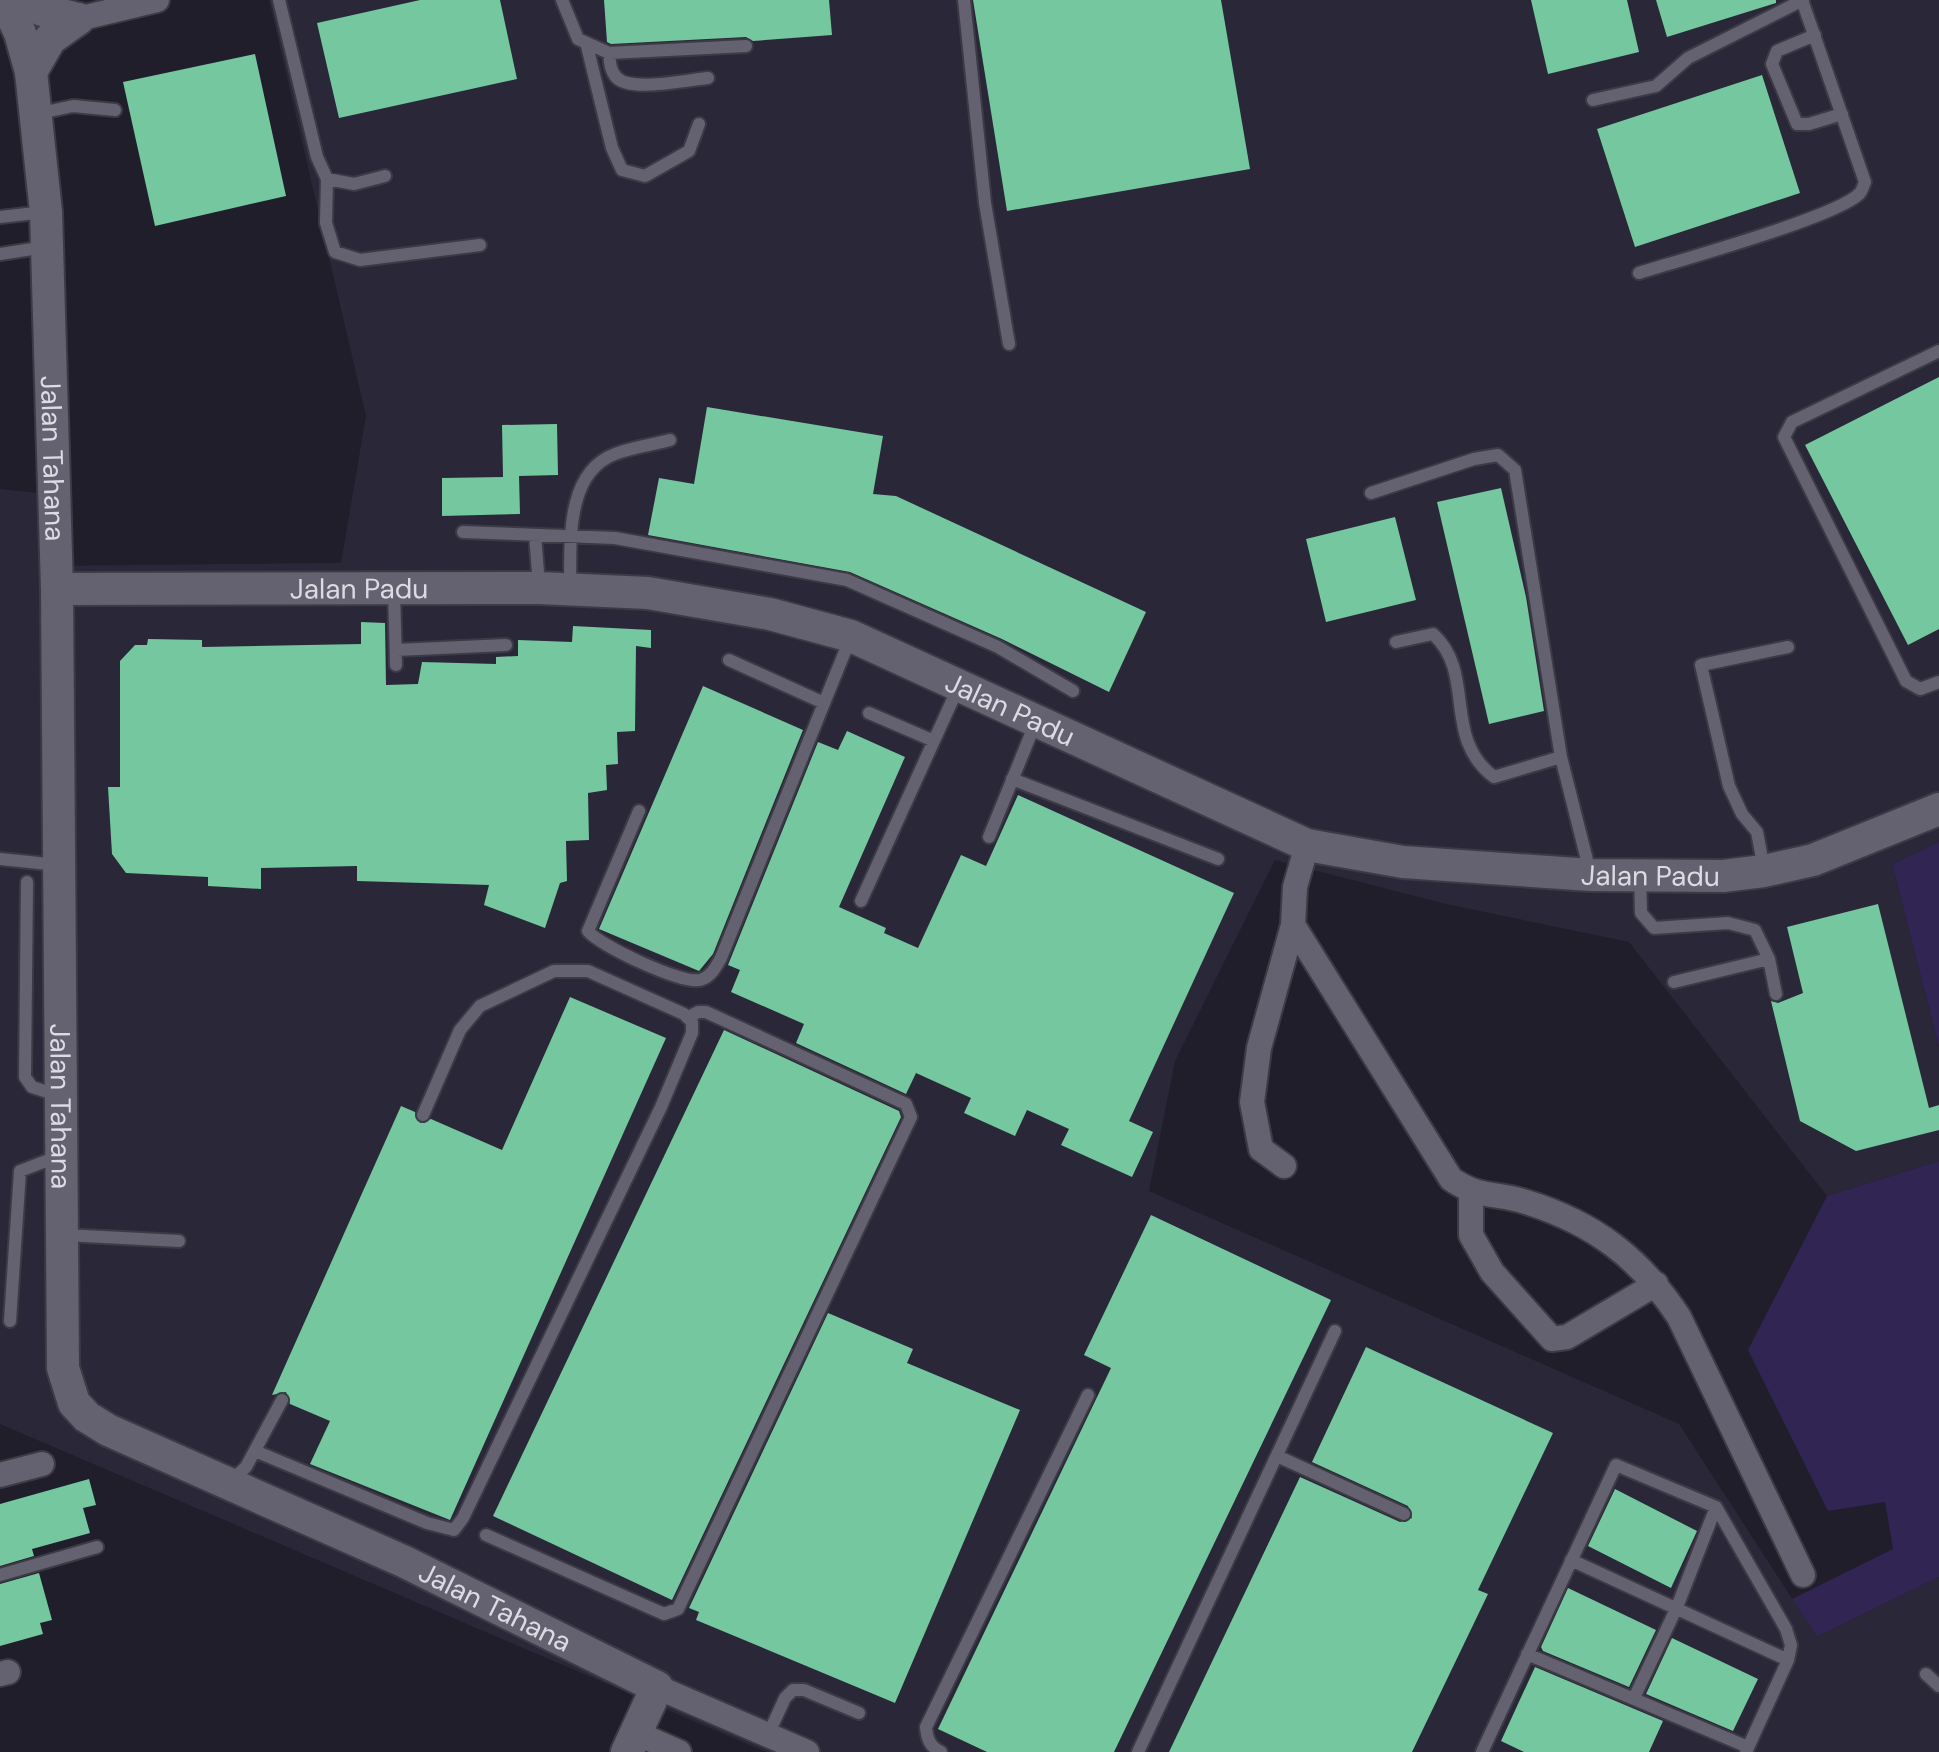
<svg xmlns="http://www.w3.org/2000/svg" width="1939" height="1752" font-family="'DM Sans',sans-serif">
<rect width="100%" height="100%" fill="#201e2a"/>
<path fill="#2a2739" d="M269,0H1939V842L1892,864L1939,1047V1161L1827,1196L1629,942L1446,904L1275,860L1175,1061L1149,1191L1679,1424L1817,1637L1939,1577V1752H766L0,1424V489L37,493L42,566L341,563L366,416Z"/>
<path fill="#302553" d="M1939,842V1047L1892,864Z
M1939,1161V1577L1817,1637L1792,1599L1893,1549L1885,1502L1828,1511L1748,1350L1827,1196Z"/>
<path fill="#74c79e" d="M420,0H500L517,79L339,118L317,23Z
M604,0H829L832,35L753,41L746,37L611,44L607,42Z
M973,0H1221L1250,169L1007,211Z
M1531,0H1627L1639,52L1548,74Z
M1656,0H1776V3L1667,37Z
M255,54L286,196L155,226L123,82Z
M1762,75L1800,193L1635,247L1597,129Z
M1939,377V629L1908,645L1805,445Z
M707,407L883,436L873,494L896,496L1146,612L1109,692L1002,639L850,572L648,535L659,478L694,484Z
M557,424L558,475L519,476L520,514L442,516V478L503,477L502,425Z
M1501,488L1526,597L1544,711L1489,724L1437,502Z
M1395,517L1416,600L1326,622L1306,539Z
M361,622L385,623L386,685L418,684L422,662L496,664V657L518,656V640L572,642L573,626L651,630V648L636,646L635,731L617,732L618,764L606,765L607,790L588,793L589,840L566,841L567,881L560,883L545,928L484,905L489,885L357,881V866L261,868V889L208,886V877L126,873L112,854L108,787H120V661L135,645H147L148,639L202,640V647L361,644Z
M703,686L803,730L713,954L699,971L599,929Z
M847,731L905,757L839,907L886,928L884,933L918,948L961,855L986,866L1018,795L1234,893L1129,1121L1153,1132L1132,1177L1061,1145L1069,1129L1027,1110L1015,1136L964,1113L971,1098L916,1073L906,1094L796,1043L804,1024L731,992L740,970L728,965L818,742L838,750Z
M1878,904L1929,1108L1939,1105V1130L1856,1151L1800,1121L1771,1001L1778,1003L1803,993L1787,927Z
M570,997L666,1038L450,1520L310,1464L330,1421L290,1404L286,1392L272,1395L401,1106L415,1112L420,1123L431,1119L502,1150Z
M724,1030L899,1111L901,1117L672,1600L493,1516Z
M1151,1215L1331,1300L1114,1752H987L938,1729L1111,1368L1084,1355Z
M828,1313L913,1349L907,1363L1020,1410L895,1703L696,1620L699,1612L689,1608Z
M1366,1347L1553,1433L1478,1590L1488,1594L1412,1752H1169L1300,1477L1400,1522L1412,1518L1408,1506L1312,1462Z
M89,1479L96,1505L83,1508L90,1533L32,1549L34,1556L0,1566V1504Z
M1615,1489L1697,1531L1671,1588L1588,1546Z
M39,1573L52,1620L40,1623L43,1634L0,1646V1584Z
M1568,1588L1656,1630L1629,1687L1543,1651L1541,1647Z
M1672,1638L1758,1679L1733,1731L1646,1694Z
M1535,1667L1663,1721L1649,1752H1524L1501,1741Z"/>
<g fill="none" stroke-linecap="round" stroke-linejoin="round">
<defs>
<path id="lane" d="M279,0L317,157L327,179L354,184L385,176
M562,0L578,39L609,53L746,46
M964,0L985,203L1009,344
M1815,35L1777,51L1772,64L1797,124H1809L1842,114
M587,46L612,148L622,170L645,176L689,151L699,124
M609,53C610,62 610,71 617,78C632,92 687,80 708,78
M1593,100L1656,86L1688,58L1803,0
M36,114L73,106L115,110
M327,179L326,223L335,252L360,260L480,245
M0,217L44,212
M0,254L45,247
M1639,273C1677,261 1840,216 1860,193C1862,191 1864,184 1865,182L1802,0
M1939,351L1792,422L1784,437L1906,681L1920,689L1939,682
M1371,493L1474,459L1498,455L1515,470L1561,757L1590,872
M463,532L615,538L847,580L998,647L1073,691
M535,535L539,585
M570,589C571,546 564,473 615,454C632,447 652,445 670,440
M394,590L396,665
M1396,642L1433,634C1477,674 1441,737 1494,777L1561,757
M396,650L506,645
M729,660L824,703
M869,713L934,741
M1012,779L1218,859
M639,811L588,931C600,946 681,984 700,980C711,977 716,967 721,958L850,639
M989,837L1035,724
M0,859L58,865
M1764,869L1757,832L1742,814L1729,786L1701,665L1788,647
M1640,876L1641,913L1654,928L1728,923L1755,930L1769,959L1776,994
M27,882L25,1077L32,1087L60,1096
M861,901L958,688
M1674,982L1769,959
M65,1235L179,1241
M10,1321L20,1171L59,1156
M255,1451L427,1523L454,1530L463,1518L661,1107L692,1033V1022L684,1014L588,971H554L480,1006L460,1030L423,1115
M1277,1456L1404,1514
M230,1482L246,1467L282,1400
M486,1535L664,1614L678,1609L911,1117L906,1104L706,1012H698L689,1017
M1571,1560L1788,1660L1746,1752
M0,1575L97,1547
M1527,1654L1748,1747
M1926,1674L1939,1686
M1634,1698L1677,1607L1716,1507
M768,1735L785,1698L793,1690H804L859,1713
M941,1752C930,1747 927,1739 926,1727L1088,1395
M1138,1752L1335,1331
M1482,1752L1616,1465L1716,1507L1786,1629L1791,1645L1788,1660"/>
<path id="street" d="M61,23L157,0
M1293,925L1451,1179C1480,1199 1495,1192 1526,1202C1594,1223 1640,1258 1679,1317L1803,1575
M1284,1166L1261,1149L1252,1102L1259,1048L1293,925L1295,887L1307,845
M1471,1193V1235L1492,1272L1552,1339L1567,1337L1656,1284
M0,1475L42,1464
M0,1674L8,1672
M657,1687L807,1752
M636,1733L679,1752"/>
<g id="secondary">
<path id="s1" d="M5,0L20,33L31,72L46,212L57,589L63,1368L74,1403L87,1417L108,1430L405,1562L657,1687L627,1752"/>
<path d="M22,0L42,10L78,19"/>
<path d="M31,72L50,39L78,19"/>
<path id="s2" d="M57,589L539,588L648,593L770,614L851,636L1307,845L1403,862L1591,875L1723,876L1764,871L1813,860L1939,809"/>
</g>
</defs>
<use href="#lane" stroke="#3c3b45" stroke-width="16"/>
<use href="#street" stroke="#3c3b45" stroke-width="28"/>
<use href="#secondary" stroke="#3c3b45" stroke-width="36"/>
<use href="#lane" stroke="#646271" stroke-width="12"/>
<use href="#street" stroke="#646271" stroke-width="24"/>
<use href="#secondary" stroke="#646271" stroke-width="32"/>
</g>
<g text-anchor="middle" stroke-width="8" stroke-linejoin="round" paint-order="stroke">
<g font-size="28" fill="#dcdbe3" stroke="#0a090e">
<text dy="10" stroke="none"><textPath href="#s1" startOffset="464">Jalan Tahana</textPath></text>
<text dy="10" stroke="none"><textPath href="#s2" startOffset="302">Jalan Padu</textPath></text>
<text dy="10" stroke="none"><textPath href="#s2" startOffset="974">Jalan Padu</textPath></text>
<text dy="10" stroke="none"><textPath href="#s2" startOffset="1646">Jalan Padu</textPath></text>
<text dy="10" stroke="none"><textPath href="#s1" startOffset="1112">Jalan Tahana</textPath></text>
<text dy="10" stroke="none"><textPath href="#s1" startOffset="1880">Jalan Tahana</textPath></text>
</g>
</g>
</svg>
